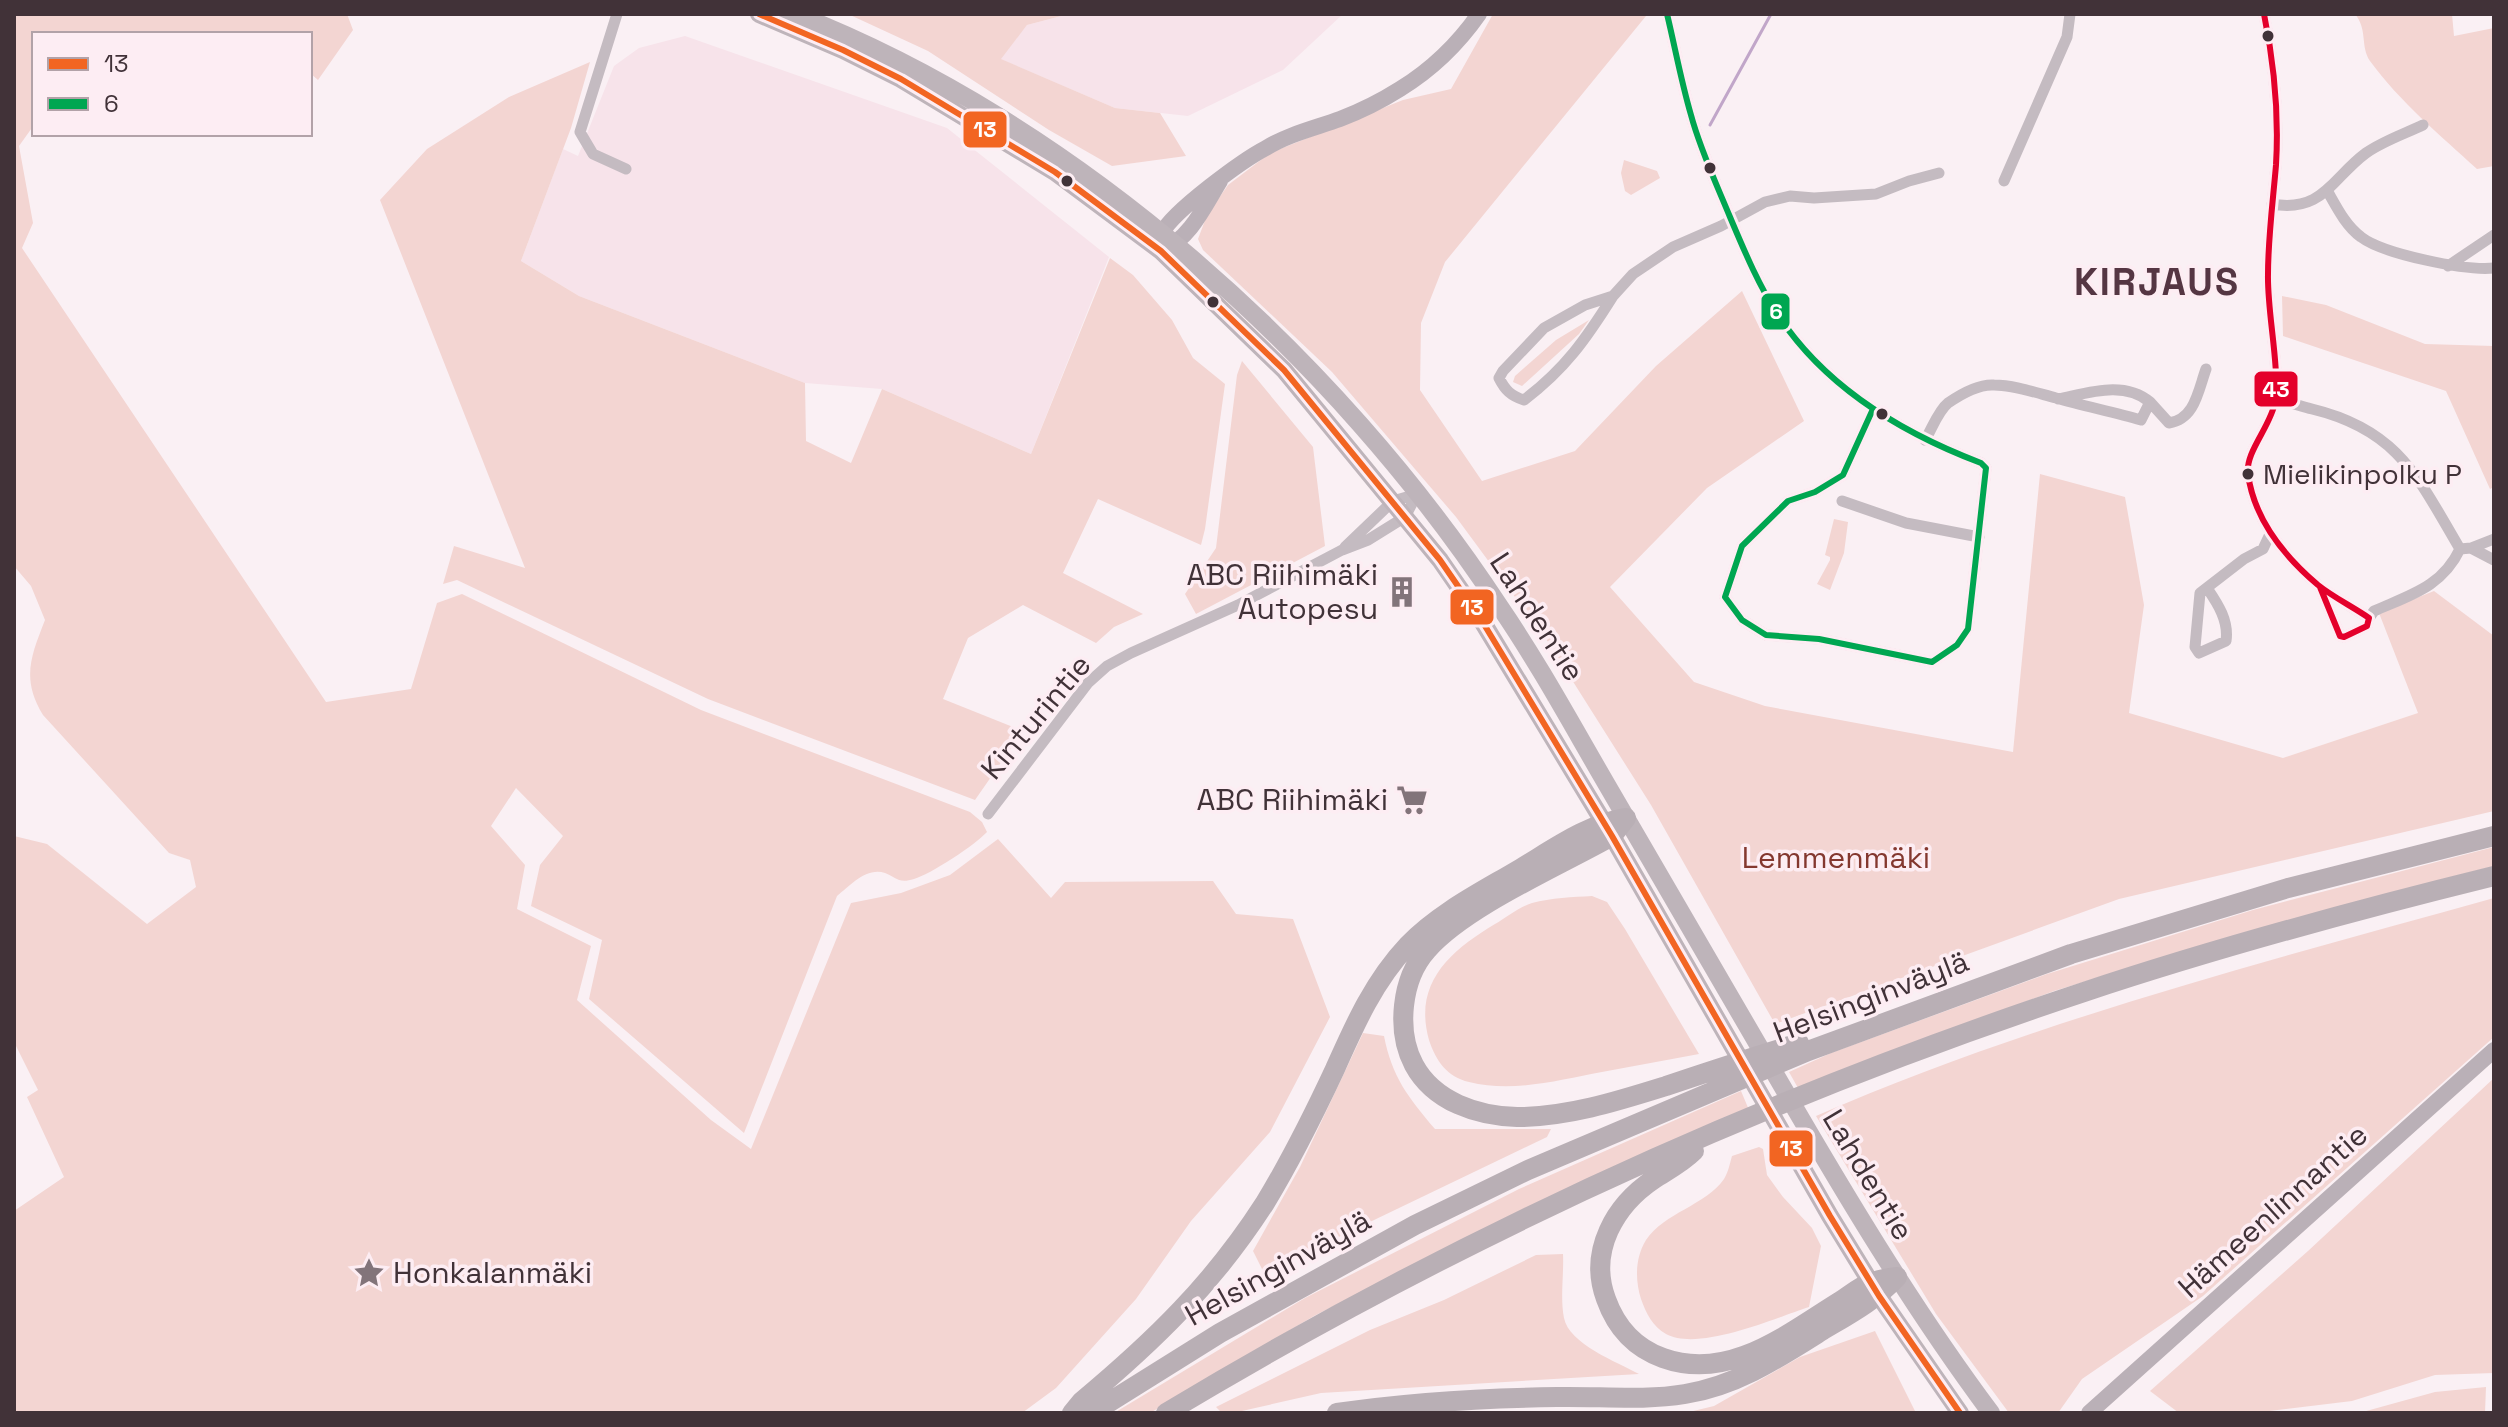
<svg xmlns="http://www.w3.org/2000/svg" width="2508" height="1427" font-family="'Space Grotesk',sans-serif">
<rect width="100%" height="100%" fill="#faf0f4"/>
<path fill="#f7e3ea" d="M1069,14H1343L1283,70L1188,116L1115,108L1000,59L1027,25Z
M685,36L947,128L1109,257L1031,454L882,389L805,383L579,296L521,261L563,149L578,156L614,66L639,48Z"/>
<path fill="#f3d5d2" d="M14,14H347L353,30L318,80L310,73V34H34V125L19,146L33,223L22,248L326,702L411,689L437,603L462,594L701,710L970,812L982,822L987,832C975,845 931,874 914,879C898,884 896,877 885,873C866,867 850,886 837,896L744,1133L589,999L602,940L531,906L540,865L563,836L516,788L491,826L525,865L517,909L591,946L577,1000L711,1120L751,1149L851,903L901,893L950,875L998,839L1051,898L1065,882L1213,881L1236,914L1293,919L1330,1017L1270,1132L1191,1221L1136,1299L1056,1388L1022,1413H14V1211L64,1177L27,1097L38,1090L14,1042V836L47,844L147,924L196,887L190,860L169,853L43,715C21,679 31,656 45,620L31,586L14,566Z
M848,14H1069L1027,25L1001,59L1115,108L1160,113L1186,156L1112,166L1049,130L928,51Z
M1493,14H1646V16L1445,262L1421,323L1420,390L1482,481L1575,451L1656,366L1742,291L1804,421L1707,488L1610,587L1694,682L1765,706L2013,752L2040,474L2125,497L2144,605L2129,713L2283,758L2418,713L2379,613L2434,591L2494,636V811L2119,899L1775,1024L1651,805L1548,642L1456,517L1332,372L1203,250L1198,239L1207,215L1228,185L1270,153L1403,100L1451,89Z
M2355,14H2452L2454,36L2494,28V166L2477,169C2440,135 2400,102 2370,61C2360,46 2368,30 2355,14Z
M590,62L571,128L521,261L579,296L805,383L806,441L851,463L882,389L1031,454L1110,258L1133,275L1172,320L1193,358L1225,384L1205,529L1201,545L1098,499L1063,573L1143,614L1114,627L1096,643L1023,605L968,638L943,699L1023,731L975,800L708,699L457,580L443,584L454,546L525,568L380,200L427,149L509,97Z
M1624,160L1657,171L1660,178L1631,195L1625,191L1621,173Z
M2282,296L2326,305L2425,344L2494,346V487L2490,489L2446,391L2283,336Z
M1589,320L1579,334L1522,386L1513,382L1515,376L1556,340Z
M1242,361L1313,447L1325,546L1196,614L1185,594L1216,548L1237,375Z
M1834,519L1848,522L1844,553L1830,590L1817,584L1830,560V557L1825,555Z
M2494,847V866L2259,929L2054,991L1798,1088L1789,1072L1831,1053L2047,974L2253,910Z
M1592,896L1607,902L1625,929L1699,1054C1667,1060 1634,1066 1602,1072C1559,1080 1513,1093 1469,1082C1447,1077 1436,1061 1429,1040C1413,983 1450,951 1495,924C1506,918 1519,907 1532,903C1551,898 1573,897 1592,896Z
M2494,898V1037L2203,1296L2082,1379L2058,1413H2009L1936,1314L1816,1116C2034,1021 2265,962 2494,898Z
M1363,1033L1384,1036C1392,1077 1408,1097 1435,1129H1551L1547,1137L1264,1273L1253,1251L1300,1167Z
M2494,1078V1373L2435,1375L2352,1401L2253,1413H2179L2150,1391L2308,1251Z
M1741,1091L1749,1110L1529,1207L1314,1316L1150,1413H1114L1305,1298L1519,1189Z
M1759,1147L1763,1149L1767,1175L1783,1197L1812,1228L1821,1246L1809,1307C1775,1318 1699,1352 1666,1334C1653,1327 1646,1313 1641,1299C1635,1280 1635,1258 1646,1240C1664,1213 1706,1205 1724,1179C1728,1173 1730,1163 1732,1156Z
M1563,1254C1564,1274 1560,1298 1564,1318C1569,1344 1617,1362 1639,1374L1321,1393L1233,1413H1222L1216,1407L1370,1330L1444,1300L1536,1255Z
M1875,1331L1916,1413H1685L1714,1406L1800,1357Z
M2486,1387L2485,1413H2359L2435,1392Z"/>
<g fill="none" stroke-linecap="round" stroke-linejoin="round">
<path stroke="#c1a6c9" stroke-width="3" d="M1710,125L1771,14"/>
<path stroke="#c4bbc1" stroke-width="11" d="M617,14L580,132L593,154L626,169
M1667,14C1675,47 1681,81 1691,115C1700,149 1716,183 1730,217C1744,250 1758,284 1778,315C1825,387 1902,433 1981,463L1986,468L1968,629L1957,645L1932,662L1819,639L1766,635L1742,620L1725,597L1742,546L1788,501L1815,492L1843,475L1873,409
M2264,14C2274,63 2279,115 2276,165C2273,201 2268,238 2268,274C2267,313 2280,366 2275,402C2271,426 2245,452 2248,474C2254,519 2285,557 2318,585C2333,597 2353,607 2369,618L2367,626L2344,637L2340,636L2320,587
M2004,181L2067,37L2070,14
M2328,192C2337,208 2346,226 2361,237C2383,254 2466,271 2494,268
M2272,204C2323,213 2332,178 2366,153C2383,141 2404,134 2423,125
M2448,266L2494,235
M1613,296C1586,339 1565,369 1524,400C1511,396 1505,390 1499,378L1503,371L1544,328L1585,305L1613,296L1633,274L1673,247L1721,226L1765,202L1790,196L1814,198L1876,194L1909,181L1939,173
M2275,400C2288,401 2299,406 2312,409C2399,430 2418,478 2460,549C2442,587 2410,595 2374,611L2369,618
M2150,402L2169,423C2195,419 2198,391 2206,369
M1925,440C1932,429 1938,411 1948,403C1961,394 1979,384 1994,385C2014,385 2037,393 2056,398C2084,406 2113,412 2141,420L2150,402C2124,380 2088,393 2058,399
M1842,501L1906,523L1979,537
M1345,547L1393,501L1417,494
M2471,548L2494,560
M2460,549L2471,548L2494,539
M2207,588C2218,604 2229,621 2226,641L2199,653L2195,647L2200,593L2244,559L2263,549L2270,534
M988,814L1088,683L1107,666L1131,653L1238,605L1342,550L1368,540L1405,517L1417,494"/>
<path stroke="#bab0b7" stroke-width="16" d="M1220,181C1204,207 1190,239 1161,251C1161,246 1160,237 1162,233C1173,211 1243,160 1266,148C1289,134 1315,128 1340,119C1361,111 1381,101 1400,89C1431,70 1458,44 1479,14
M2089,1413L2494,1050"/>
<path stroke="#beb4ba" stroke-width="18" d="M759,14L843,50L901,79L1055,172L1161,251L1284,370L1440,560L1482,621L1612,836L1830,1216L1879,1296L1960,1413
M795,14C1075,123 1336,357 1500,607C1539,664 1572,725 1607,785C1664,883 1721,981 1778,1079C1844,1193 1912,1307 1991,1413"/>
<path stroke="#b9afb5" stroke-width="20" d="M1626,818L1612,836C1559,866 1466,906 1427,950C1401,979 1396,1031 1414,1065C1434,1102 1478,1116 1517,1117C1568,1117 1618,1101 1666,1086C1710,1071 1754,1057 1799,1043
M1694,1151C1682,1163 1668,1170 1654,1179C1615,1205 1588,1251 1606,1299C1616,1327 1635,1348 1663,1358C1730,1382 1788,1333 1842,1300C1851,1294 1862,1285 1873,1282C1881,1279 1889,1278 1897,1277
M1072,1413L1081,1402C1154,1341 1213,1284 1265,1203C1291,1160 1314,1114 1335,1069C1355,1024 1374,981 1408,945C1439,913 1481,892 1518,870C1552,850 1587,824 1626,818
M1092,1413L1220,1333L1415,1225L1528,1170L1808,1051L2071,954L2288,888L2494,836
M1166,1413C1455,1239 1764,1098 2084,992C2219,947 2356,910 2494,876
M1337,1413C1411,1402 1483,1398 1557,1397C1599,1396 1644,1401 1685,1394C1737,1386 1780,1357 1823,1330C1850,1314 1876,1300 1897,1277"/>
<defs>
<path id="bus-1" d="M759,14L843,50L901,79L1055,172L1161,251L1284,370L1440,560L1482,621L1612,836L1830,1216L1879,1296L1960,1413"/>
<path id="bus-2" d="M1667,14C1675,47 1681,81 1691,115C1700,149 1716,183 1730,217C1744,250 1758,284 1778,315C1825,387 1902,433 1981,463L1986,468L1968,629L1957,645L1932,662L1819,639L1766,635L1742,620L1725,597L1742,546L1788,501L1815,492L1843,475L1873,409"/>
<path id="bus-3" d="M2264,14C2274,63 2279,115 2276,165C2273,201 2268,238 2268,274C2267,313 2280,366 2275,402C2271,426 2245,452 2248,474C2254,519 2285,557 2318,585C2333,597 2353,607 2369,618L2367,626L2344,637L2340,636L2320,587"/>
</defs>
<use href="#bus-1" stroke="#fdedf3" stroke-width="12"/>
<use href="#bus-2" stroke="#fdedf3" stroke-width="12"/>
<use href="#bus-3" stroke="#fdedf3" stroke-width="12"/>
<use href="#bus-1" stroke="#f26522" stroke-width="6"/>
<use href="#bus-2" stroke="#00a651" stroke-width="6"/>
<use href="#bus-3" stroke="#e4002b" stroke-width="6"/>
</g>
<defs>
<symbol id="building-bare" viewBox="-9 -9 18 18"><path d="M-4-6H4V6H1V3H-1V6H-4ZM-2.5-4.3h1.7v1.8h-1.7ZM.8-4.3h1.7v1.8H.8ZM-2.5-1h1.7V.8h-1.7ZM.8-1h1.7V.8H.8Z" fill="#82747a" stroke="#fdedf3" stroke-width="2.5" paint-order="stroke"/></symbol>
<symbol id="supermarket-bare" viewBox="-9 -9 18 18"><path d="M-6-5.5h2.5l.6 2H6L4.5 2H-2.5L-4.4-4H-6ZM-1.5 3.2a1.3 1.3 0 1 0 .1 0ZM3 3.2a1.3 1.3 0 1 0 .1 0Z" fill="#82747a" stroke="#fdedf3" stroke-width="2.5" paint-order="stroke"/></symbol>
<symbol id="sight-bare" viewBox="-9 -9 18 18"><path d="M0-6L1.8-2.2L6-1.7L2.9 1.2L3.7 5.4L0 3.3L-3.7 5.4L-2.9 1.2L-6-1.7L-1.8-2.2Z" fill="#82747a" stroke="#fdedf3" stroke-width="2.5" paint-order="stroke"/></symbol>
</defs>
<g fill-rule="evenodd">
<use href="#building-bare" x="1380" y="570" width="44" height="44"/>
<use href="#supermarket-bare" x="1390" y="778" width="44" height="44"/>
<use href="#sight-bare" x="347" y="1251" width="44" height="44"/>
</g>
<g fill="#413238" stroke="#fdedf3" stroke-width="3">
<circle cx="2268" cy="36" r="7"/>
<circle cx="1710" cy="168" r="7"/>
<circle cx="1067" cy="181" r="7"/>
<circle cx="1213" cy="302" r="7"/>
<circle cx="1882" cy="414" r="7"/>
<circle cx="2248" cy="474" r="7"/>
</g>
<g text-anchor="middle" stroke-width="7" stroke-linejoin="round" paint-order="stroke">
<g font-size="28" fill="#413238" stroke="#fdedf3" text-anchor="start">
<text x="2263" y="484">Mielikinpolku P</text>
</g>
<g font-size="30" fill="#413238" stroke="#fdedf3" text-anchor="end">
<text x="1378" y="585">ABC Riihimäki<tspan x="1378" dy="34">Autopesu</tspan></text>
<text x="1388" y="810">ABC Riihimäki</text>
<text x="393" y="1283" text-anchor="start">Honkalanmäki</text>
</g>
<g font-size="30" fill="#413238" stroke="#fdedf3">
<text transform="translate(1537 617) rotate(57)" y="10">Lahdentie</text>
<text transform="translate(1036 717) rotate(-50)" y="10">Kinturintie</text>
<text transform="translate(1871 997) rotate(-21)" y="10">Helsinginväylä</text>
<text transform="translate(1868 1175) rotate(59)" y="10">Lahdentie</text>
<text transform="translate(2273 1211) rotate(-42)" y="10">Hämeenlinnantie</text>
<text transform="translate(1278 1268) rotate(-29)" y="10">Helsinginväylä</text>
</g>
<g font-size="30" fill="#84382f" stroke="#fdedf3">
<text x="1836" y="868">Lemmenmäki</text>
</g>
<g font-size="38" font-weight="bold" letter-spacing="2" fill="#553643" stroke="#fdedf3">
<text x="2157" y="295">KIRJAUS</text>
</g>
</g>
<g stroke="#fdedf3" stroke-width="3">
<rect x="962" y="110" width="46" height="39" rx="8" fill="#f26522"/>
<rect x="1760" y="292" width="31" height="39" rx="8" fill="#00a651"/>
<rect x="2253" y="370" width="46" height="38" rx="8" fill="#e4002b"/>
<rect x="1449" y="588" width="46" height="38" rx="8" fill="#f26522"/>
<rect x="1768" y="1129" width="46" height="39" rx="8" fill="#f26522"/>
</g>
<g font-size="22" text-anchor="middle" font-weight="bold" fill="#fff">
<text x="985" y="137">13</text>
<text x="1776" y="319">6</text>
<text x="2276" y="397">43</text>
<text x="1472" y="615">13</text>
<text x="1791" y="1156">13</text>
</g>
<rect width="2508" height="1427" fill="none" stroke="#413238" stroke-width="32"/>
<rect x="32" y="32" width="280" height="104" fill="#fdedf3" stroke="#b2a2a8" stroke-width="2"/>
<rect x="48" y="58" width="40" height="12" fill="#f26522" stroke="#b2a2a8" stroke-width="2"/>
<text x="104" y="72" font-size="24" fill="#413238">13</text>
<rect x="48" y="98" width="40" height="12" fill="#00a651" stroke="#b2a2a8" stroke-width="2"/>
<text x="104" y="112" font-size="24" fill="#413238">6</text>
</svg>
